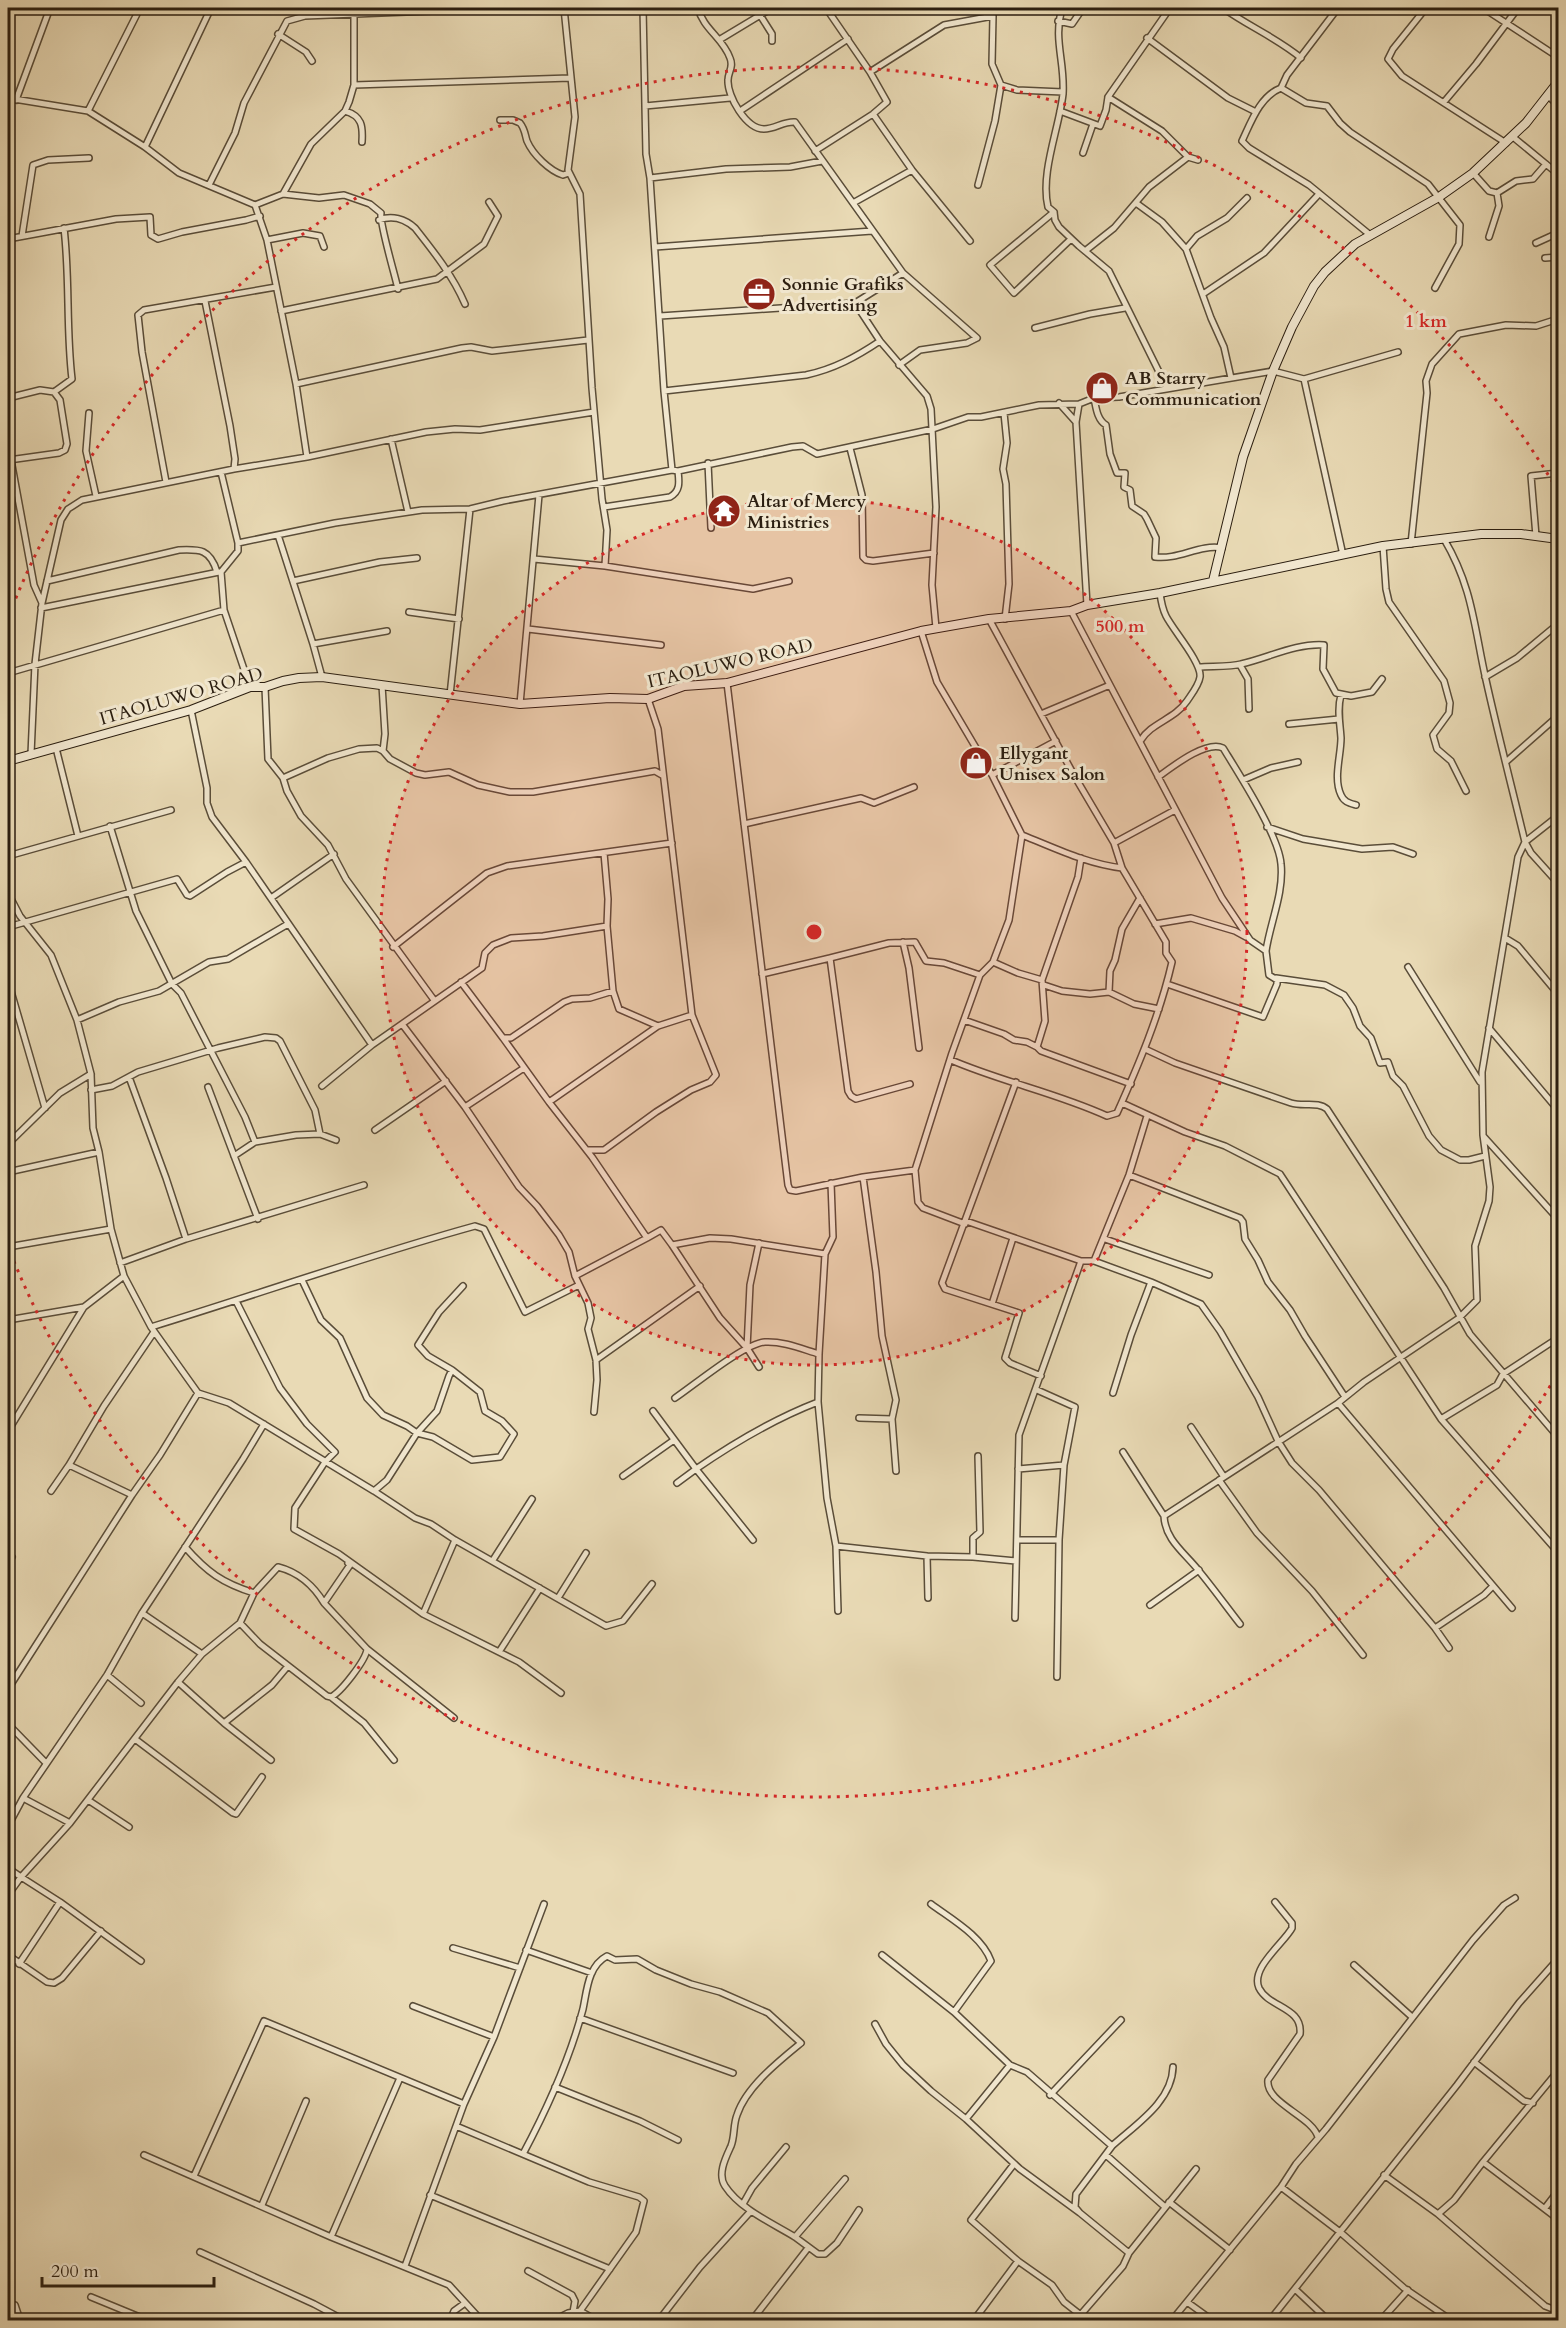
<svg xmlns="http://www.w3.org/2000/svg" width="1566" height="2328" font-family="Cardo,serif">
<rect width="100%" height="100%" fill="#e9dab5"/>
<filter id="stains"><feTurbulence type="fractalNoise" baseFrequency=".00333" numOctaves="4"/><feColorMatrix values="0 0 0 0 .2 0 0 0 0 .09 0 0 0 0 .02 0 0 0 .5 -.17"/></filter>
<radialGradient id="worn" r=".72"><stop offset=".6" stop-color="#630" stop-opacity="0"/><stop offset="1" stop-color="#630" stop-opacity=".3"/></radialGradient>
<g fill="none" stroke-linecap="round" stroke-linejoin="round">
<defs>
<path id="street" d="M564,8L575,117L568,170L580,194L592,388L602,499L607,530L605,566
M643,8L646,154L650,178L664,391L672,470
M698,8C703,29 723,38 730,58C734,67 728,72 728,80C727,96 746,129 764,129C775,129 784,121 795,122L903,273L977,338L967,343L920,350L899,365
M1062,8C1053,40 1065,61 1063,94C1059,129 1040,173 1048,207L1054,212L1055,220L1059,227L1079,246L1109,271L1167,388
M1223,8C1248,26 1277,38 1301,58
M1338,8L1287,75L1281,88C1260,96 1251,122 1242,141L1249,148L1309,185L1369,234
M1426,8L1393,49L1388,59L1402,76L1506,143
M1483,8L1558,57
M830,13L841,8
M760,15L772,34V41
M1058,21L1072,24L1083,8
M278,34L306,52L312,61
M1147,38L1228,98L1256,112
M719,40L772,8
M870,72L944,25L993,16L992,64L1001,85L1017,90L1063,92
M354,85L570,78
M1281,88L1306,103L1327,106L1340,123L1350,132L1428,184L1460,225L1459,244L1435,288
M1547,95L1558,105
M1108,97L1162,131L1188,157
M8,98L88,111L145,147L179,173L255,205L267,240L296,384L307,457
M16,100L50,8
M1444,102L1476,64L1518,8
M645,106L730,98
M88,111L140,8
M345,111C362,116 363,126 362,142
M740,111L848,39
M1060,111L1100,126L1106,110L1108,97L1170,8
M873,114L912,170L970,241
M500,120H513L520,123C525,129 525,135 527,141C533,155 550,171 563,175L569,173
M1513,137L1558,174
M145,147L211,8
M815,151L873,114L887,102L870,72L826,8
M1083,153L1093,124
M1473,173L1489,191L1497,193L1516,181L1533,179L1546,164
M650,178L726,169L790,167L822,161
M209,185L235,133L244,103L287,21L305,16L508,8
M978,185L995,121L1001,85
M283,194L311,144L345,111L349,102L354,85V8
M853,203L912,170
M1136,203L1162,222L1186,249L1211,318L1224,347L1231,378
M255,205L283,194L319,198L344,195L370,204L381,213C379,222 395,275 398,289
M1054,212L990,265L1014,293L1071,239
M379,220C392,215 405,219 415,228C434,252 453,276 465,304
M22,236L33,165L48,160L89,158
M1489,237L1499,206L1497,193
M8,239L116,219L150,217L151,235L158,239L182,232L246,220L260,216
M267,240L303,233L320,236L324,247
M1536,243L1558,233
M655,247L872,231
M1186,249L1197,236L1227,218L1247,198
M1085,251L1114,228L1149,187L1188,157L1198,160
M1545,258L1558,257
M1203,294L1264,253L1319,194
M205,301L230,426L235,459L234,469
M855,303L880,341L927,396L931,409L936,507L932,585L936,628
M281,311L437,279L484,244L498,216L489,202
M660,316L855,303L903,273
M1035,328L1090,314L1125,308
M1304,379L1343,555
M296,384L462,348L471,347L492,351L588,340
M664,391L806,375C834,369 856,357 880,341
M54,392L72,379C66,329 70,279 64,228
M8,398L40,390L54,392L60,400L67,444L65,450L59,453L9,460
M1094,398C1096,407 1097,420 1106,425L1110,454L1117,473H1125L1124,487L1130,490L1132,506L1144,514L1147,519L1156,538L1155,557C1179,560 1199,544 1222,548
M1059,403L1076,422
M1079,404L1076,422L1087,605
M89,413L86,451L96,496
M1004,413L1007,443L1003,469L1006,484L1009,584L1005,619
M391,439L408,512
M850,448L862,495L863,557L866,560L873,561L934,553
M11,460L34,585L42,603L35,664L31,754
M708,463L711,528
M221,472L238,543V551L221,572L224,610L250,687
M166,482L142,352L138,315L144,310L276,287
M604,507L670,497C681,491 679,481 678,471
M278,535L313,644L322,677
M1536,536L1531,476L1558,473
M1444,539C1473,588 1474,627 1486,680C1498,734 1512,788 1525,842L1531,853L1558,883
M238,543L335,523L422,510L470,509L503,501L672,470L678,471L792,447L803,446L817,454L933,429L968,417H981L1039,405L1079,404L1094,398L1119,397L1273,371L1304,379L1398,352
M1411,544L1427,393L1426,381L1432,364L1459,334L1506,325L1536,326L1558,319
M1383,546L1386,589L1389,602L1444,681L1450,703L1449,713L1433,735L1437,749L1451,761L1466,791
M534,559L605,566L753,589L789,581
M47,581L179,550C200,549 210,549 217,572
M293,581L380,562L417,558
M42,603L61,520L68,509L82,500L234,469L307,457L426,432L455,429L480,430L594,412
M41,608L219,572
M1071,611L1222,898L1250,940L1266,951L1269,975L1277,980V984L1263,1017L1167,984
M409,612L459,619
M528,629L661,645
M921,631L937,682L992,775L1022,835C1055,848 1087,864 1122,868
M313,644L387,631
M1240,665L1248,679L1249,709
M1199,667C1211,666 1231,667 1241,664C1268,658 1296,643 1324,645L1323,669L1336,693L1351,696L1372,692L1382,679
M8,673L224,610
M1485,677L1517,658L1558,624
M727,683L788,1185L790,1190L796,1191L863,1177L915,1170L918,1202L923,1208L965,1224
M382,685L385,734L383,751
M265,687L268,759L283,778L287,791L301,816L328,845L346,879L434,1000
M450,695L470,509
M1341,695C1337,709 1340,723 1341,738C1341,756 1333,778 1341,795C1344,802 1349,803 1356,805
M520,704L539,495
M191,710L207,788V803L212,817L246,862L372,1045
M1041,714L1110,685
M1289,724L1339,719
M1141,740C1151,723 1175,719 1187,701C1191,695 1199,685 1200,677C1202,663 1173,630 1166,616C1162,608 1161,601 1160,593
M56,748L78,836
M1507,761L1558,716
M992,775L1056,741
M1158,777C1172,767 1206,740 1223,748C1239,774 1279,836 1281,864C1284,893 1270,923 1266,951
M283,778L328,758L359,749L377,748L383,751L390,759L416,773L425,775L449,772L478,785L510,792H533L655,771L662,775
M1243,780L1271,768L1298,762
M744,824L861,798L874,803L914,787
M110,826L136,911L172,984L181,993L245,1117L255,1142
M1267,827L1303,839L1362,849L1393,847L1413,854
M1114,843L1175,810
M604,853L608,899L607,926
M8,856L171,810
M8,893L20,916L51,955L77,1020L91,1074L93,1128L99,1152L111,1229L124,1276L151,1327L198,1393L229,1403L374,1491L415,1518L431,1524L455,1540L606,1626L623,1621L652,1584
M271,898L334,854
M1155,924L1191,918L1235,931L1246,937
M8,927L177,879L187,895L190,896L227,872L246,862
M1505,938L1518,946L1558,994
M903,942L909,968L919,1048
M393,947L487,873L507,866L672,843
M830,958L889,943L915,942L926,961L944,963L980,975
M993,962L1018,973L1042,980L1078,877L1081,858
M1408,967L1480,1082
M762,974L830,958L848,1091L851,1096L856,1099L910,1084
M1276,978L1325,985L1344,995L1353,1008L1360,1026L1371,1038L1380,1063L1388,1062L1393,1076L1403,1086L1429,1136L1441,1150L1460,1160H1469L1485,1156
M1042,980L1045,1021L1037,1047L1041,1051L1131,1084
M8,981L45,1108
M461,982L503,1038H511L564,1002L572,999L590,998L613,991
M1044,985L1062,991L1090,994L1109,992L1134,1004L1159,1009
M1109,992L1110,971L1115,960L1122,929L1140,898
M77,1020L119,1002L159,991L209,962L228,959L288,924
M964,1020L1004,1034L1014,1040L1027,1042L1037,1047
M402,1024L465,1107L519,1187L537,1206L559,1235L569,1252L575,1276L588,1303L591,1318L588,1329L596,1360L597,1380L594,1412
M1489,1028L1558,1110
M503,1038L549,1102L592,1157L647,1238L661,1230L672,1245
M1145,1049L1175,1063L1291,1103C1303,1107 1318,1101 1327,1109L1444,1288L1470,1334L1558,1437
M951,1060C1002,1082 1057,1093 1107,1116L1117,1113C1139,1064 1160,1014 1172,962L1166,953V942L1122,868L1114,843L1075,777L989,619
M129,1077L166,1178L186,1239
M1016,1082L942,1283L945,1289L1019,1313L1005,1358L1010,1363L1041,1376
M322,1086L372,1045L482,968L485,953L493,945L511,938L543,936L607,926L613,991L619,1009L658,1026
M208,1087L258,1219
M91,1090L112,1086L138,1072L218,1048L265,1037L276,1038L280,1041L315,1110L320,1134
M549,1102L658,1026L692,1015L658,729L648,699
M1122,1103L1185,1132L1225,1146L1280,1174L1441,1419L1558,1552
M465,1107L524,1068
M375,1130L446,1081
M1484,1137L1558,1219
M8,1144L60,1093L91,1074
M587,1150H604L656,1112L691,1090L710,1082L716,1075L692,1015
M234,1156L255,1142L296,1135L320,1134L336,1140
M915,1170L952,1053L980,975L993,962L1009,920L1022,835
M8,1172L99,1152
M1129,1175L1240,1218L1243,1222L1245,1239L1258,1260L1268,1282L1290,1310L1305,1336L1345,1397
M863,1177L876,1272L882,1336L896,1400L892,1419L896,1471
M831,1183L833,1237L825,1254L819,1354L818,1402L827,1498L836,1546L838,1611
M966,1221L1081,1261H1094L1151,1282L1201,1304L1220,1331L1258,1397L1278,1441L1292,1463L1319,1490L1435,1628L1449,1648
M1105,1239L1209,1275
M8,1247L111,1229
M1094,1261L1129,1175L1147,1116
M120,1263L186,1239L364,1185
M575,1276L647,1238
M302,1280L321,1320L340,1338L367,1398L383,1415L407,1426L417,1433L433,1437L472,1460L500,1457L514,1434L502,1421L485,1411L480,1392L452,1370
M236,1301L280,1388L307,1424L335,1452L325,1462L295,1508L294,1529L339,1554L423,1614L455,1540
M992,1304L1013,1238
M8,1320L84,1307
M151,1327C259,1294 366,1256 475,1226L484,1229L525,1312L579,1285
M747,1348L750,1285L759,1243
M596,1360L700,1286
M759,1367L747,1348L720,1318L672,1245L710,1238L731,1239L825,1254
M1037,1390L1075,1407L1064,1465L1059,1540L1057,1677
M1113,1393L1131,1335L1151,1282
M675,1398C693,1386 745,1343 765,1342C783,1341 802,1349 819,1354
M1338,1403L1512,1608
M653,1411L696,1469L677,1483
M859,1418L892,1419
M1441,1419L1497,1385L1503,1374L1558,1338
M1191,1427L1224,1477
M8,1431L84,1307L124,1276
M1123,1452L1164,1516
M1018,1469L1064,1465
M623,1476L674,1440
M1219,1480L1257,1533L1312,1591L1363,1655
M51,1491L69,1465
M374,1491L387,1480L417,1433L437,1411L449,1376L452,1370L428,1356L418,1345L439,1312L463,1286
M132,1495L69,1465L104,1406L154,1332
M753,1540L696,1469C735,1442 774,1419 818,1402
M1017,1540H1059
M836,1546L927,1556L928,1598
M185,1547C207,1572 222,1583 254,1593
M927,1556L973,1557V1538L980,1532L978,1456
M973,1557L1016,1561
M493,1560L532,1499
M348,1563L350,1565L324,1603L367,1649L454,1718
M8,1564L12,1557
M558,1598L586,1553
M1150,1605L1199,1570
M423,1614L519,1662L561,1693
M1015,1618L1019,1435L1081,1261
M240,1623L260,1644L327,1696L331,1697C341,1692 366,1660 367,1649
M1240,1624C1226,1606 1213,1588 1199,1571C1185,1553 1165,1540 1164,1516L1338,1403L1364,1382L1459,1318L1477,1300L1475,1246L1489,1201L1490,1187L1483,1135L1482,1072L1518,857L1525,842L1558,816
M1435,1628L1484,1595L1493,1586
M499,1652L540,1588
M202,1654L240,1623L254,1593L278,1567C298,1572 314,1586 324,1603
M107,1675L141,1703
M178,1682L224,1723L271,1760
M8,1689L132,1495L160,1455L198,1393
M331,1697L364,1723L394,1760
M224,1723L272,1685L288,1666
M8,1724L46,1763
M135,1739L233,1813L236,1814L262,1777
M23,1798L70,1823
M88,1800L129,1827
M8,1826L23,1798L107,1675L142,1613L243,1459L264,1424
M8,1868L21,1877L70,1823L178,1682L202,1654L142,1613
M8,1895L21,1877L60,1902L141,1961
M1275,1902L1292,1923V1928C1284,1943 1250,1968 1259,1988C1269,2008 1303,2007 1300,2034L1268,2080C1265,2103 1312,2116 1318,2137
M931,1904C951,1919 982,1936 991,1961L954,2012L1010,2065L1027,2072L1112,2146L1076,2194L1075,2207L1080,2213
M453,1948L520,1968
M526,1950L592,1973
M8,1955L47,1982L54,1983L62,1978L101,1931
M882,1955L954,2012
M19,1964L60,1902
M1354,1965L1412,2017
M413,2006L494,2037
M580,2018L733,2073
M875,2024L886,2044L903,2065L931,2091L966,2119L1020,2169L1080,2213L1129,2253
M1474,2062L1524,2101L1533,2103
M555,2087L640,2121L678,2140
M1050,2095L1121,2020
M966,2119L1010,2065
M456,2126L589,2182L639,2197L644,2201L636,2232L580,2311
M1112,2146C1135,2125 1172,2102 1173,2067
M523,2154C547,2109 570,2058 583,2009C587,1990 588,1966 607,1956L615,1960L637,1959L656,1970L691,1984L720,1992L768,2013L801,2043C779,2061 746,2087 737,2115C733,2125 735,2136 731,2146C726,2157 717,2174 725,2186C740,2209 772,2223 795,2237
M144,2155L331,2237L449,2285L481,2320
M1106,2155L1165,2207
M1483,2162L1558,2071
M1014,2164L971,2220L1018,2261
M1384,2175L1438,2214L1454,2200L1483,2162L1558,2219
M194,2176L264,2021L464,2104
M845,2179L795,2237L818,2254H825L837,2243L859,2210
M1281,2187L1340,2232L1404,2288L1451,2320
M430,2195L610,2269
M1169,2202L1230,2250
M743,2204L752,2188L786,2147
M262,2205L306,2101
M1545,2208L1558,2191
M1438,2214L1545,2306L1558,2311
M331,2237L400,2078
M200,2252L314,2304L344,2320
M405,2266L464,2104L494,2037L544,1904
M528,2271L572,2295L575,2301L573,2312
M1295,2289L1328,2320
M91,2297L147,2320
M1187,2302L1212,2320
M15,2305L20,2320
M450,2320L454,2311L465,2303
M554,2320L568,2313L580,2311L596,2320
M659,2320L700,2267L751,2211
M752,2320L808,2248
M974,2320L1018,2261L1052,2285L1064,2302L1087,2320
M1076,2320L1123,2266L1129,2253L1196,2169
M1172,2320L1281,2187L1296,2164L1326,2129L1473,1940L1504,1905L1515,1898
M1270,2320L1457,2085L1519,2003L1558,1959
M1381,2320L1408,2290"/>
<path id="secondary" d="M1213,581L1243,457L1273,371L1292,327L1314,286L1325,272L1355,244L1439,197L1473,173L1526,123L1558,82
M8,761L191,710L250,687H265L283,681L299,678L322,677L520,704L610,698L648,699L684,686L727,683L921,631L989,619L1071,611L1087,605L1160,593L1383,546L1481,534H1521L1558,539"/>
</defs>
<use href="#street" stroke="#5a4d39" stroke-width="8"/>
<use href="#secondary" stroke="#2b1e10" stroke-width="10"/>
<use href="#street" stroke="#f1e7cf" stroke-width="5"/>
<use href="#secondary" stroke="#f1e7cf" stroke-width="8"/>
</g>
<circle cx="814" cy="932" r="433" fill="#d62828" fill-opacity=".12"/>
<g fill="none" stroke="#d62828" stroke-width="3" stroke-dasharray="3 6">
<circle cx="814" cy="932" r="433"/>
<path d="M1555 1378A865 865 0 0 1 9 1249M9 615A865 865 0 0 1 1555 486"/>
</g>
<defs>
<symbol id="office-disc" viewBox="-11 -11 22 22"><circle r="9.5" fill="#8f2418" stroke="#f1e7cf"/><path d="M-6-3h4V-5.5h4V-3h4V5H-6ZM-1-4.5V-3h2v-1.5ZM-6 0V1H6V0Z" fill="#fff"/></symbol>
<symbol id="shop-disc" viewBox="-11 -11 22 22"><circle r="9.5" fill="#8f2418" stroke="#f1e7cf"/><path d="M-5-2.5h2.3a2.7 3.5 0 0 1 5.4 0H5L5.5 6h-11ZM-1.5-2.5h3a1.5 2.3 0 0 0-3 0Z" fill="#fff"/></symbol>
<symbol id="temple-disc" viewBox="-11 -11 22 22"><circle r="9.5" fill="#8f2418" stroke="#f1e7cf"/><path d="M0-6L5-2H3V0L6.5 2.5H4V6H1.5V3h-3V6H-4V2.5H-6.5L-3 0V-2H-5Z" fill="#fff"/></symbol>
</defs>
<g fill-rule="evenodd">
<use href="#office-disc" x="740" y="275" width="38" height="38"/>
<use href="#shop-disc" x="1083" y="369" width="38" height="38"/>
<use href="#temple-disc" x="705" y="492" width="38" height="38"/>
<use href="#shop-disc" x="957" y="744" width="38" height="38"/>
</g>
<g text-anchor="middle" stroke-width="6" stroke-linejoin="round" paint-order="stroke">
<g font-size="18" font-weight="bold" fill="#2b1e10" stroke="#f1e7cf" text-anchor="start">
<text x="782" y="290">Sonnie Grafiks<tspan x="782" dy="21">Advertising</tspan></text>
<text x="1125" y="384">AB Starry<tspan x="1125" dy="21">Communication</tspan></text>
<text x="747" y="507">Altar of Mercy<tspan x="747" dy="21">Ministries</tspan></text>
<text x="999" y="759">Ellygant<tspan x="999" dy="21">Unisex Salon</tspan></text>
</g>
<g font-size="18" fill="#2b1e10" stroke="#f1e7cf">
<text transform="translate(730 663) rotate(-13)" y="6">ITAOLUWO ROAD</text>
<text transform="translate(181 696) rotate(-16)" y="6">ITAOLUWO ROAD</text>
</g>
</g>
<circle cx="814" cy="932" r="9" fill="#d62828" stroke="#f1e7cf" stroke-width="3"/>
<g font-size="18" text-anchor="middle" font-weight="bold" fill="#d62828" stroke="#f1e7cf" stroke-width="6" stroke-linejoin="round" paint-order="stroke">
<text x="1426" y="327">1 km</text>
<text x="1120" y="632">500 m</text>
</g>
<rect width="1566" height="2328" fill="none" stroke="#e9dab5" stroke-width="30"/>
<rect x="9" y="9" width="1548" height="2310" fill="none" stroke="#2b1e10" stroke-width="3"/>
<rect x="15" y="15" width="1536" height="2298" fill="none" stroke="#2b1e10" stroke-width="1.5"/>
<path d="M42 2277v9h172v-9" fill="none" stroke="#2b1e10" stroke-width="3"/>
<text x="51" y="2277" font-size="18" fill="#2b1e10" stroke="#f1e7cf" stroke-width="4.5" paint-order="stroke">200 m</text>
<rect width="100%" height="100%" filter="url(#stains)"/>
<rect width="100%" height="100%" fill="url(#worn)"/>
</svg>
